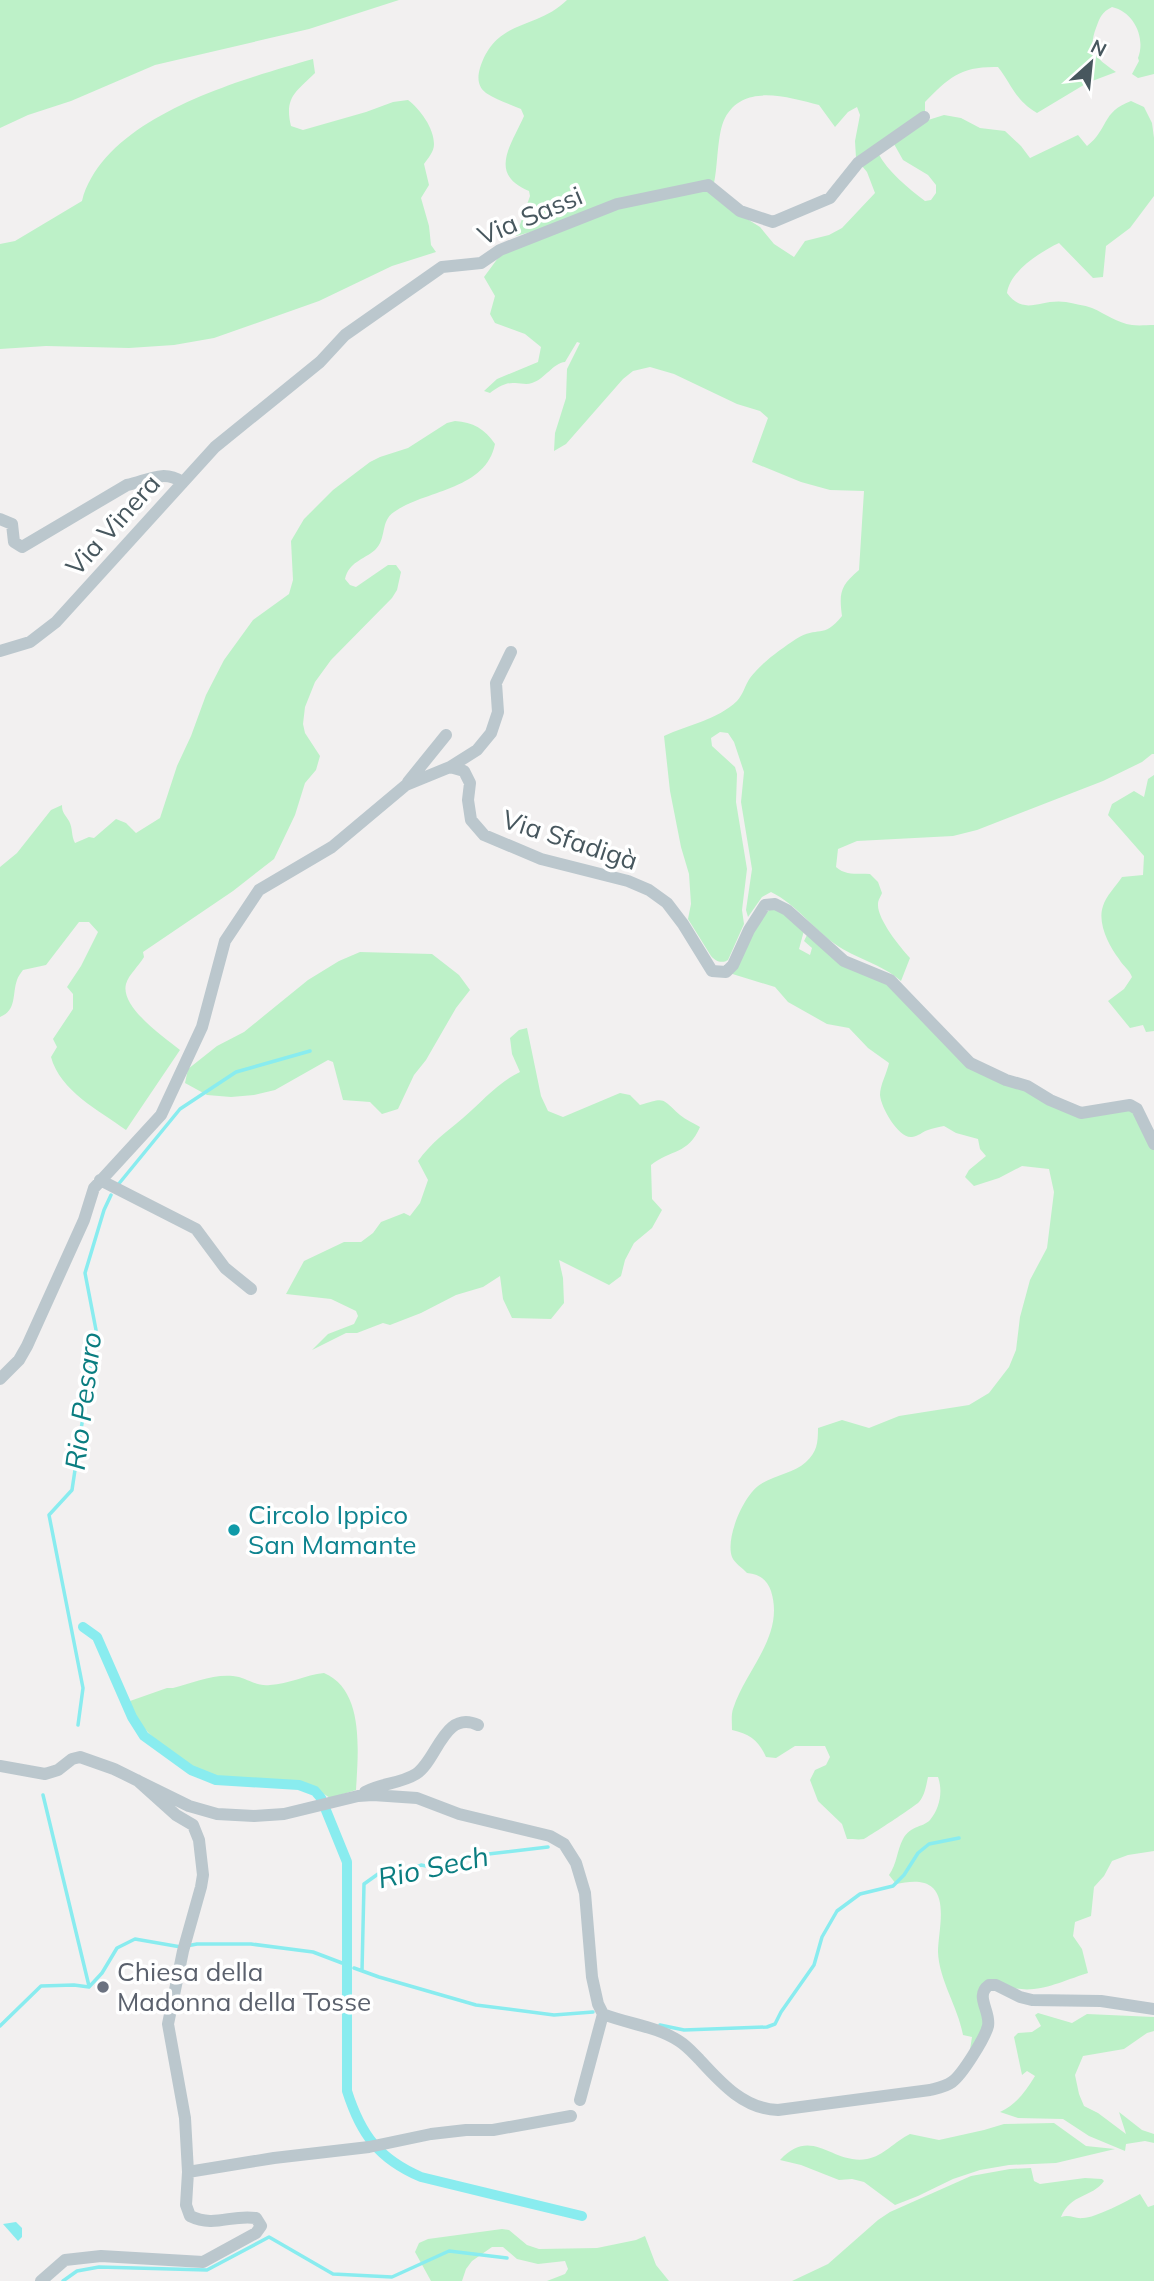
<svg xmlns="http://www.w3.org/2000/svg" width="1154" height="2281" font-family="Mulish,sans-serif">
<rect width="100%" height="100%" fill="#f2f0f0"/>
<path fill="#bdf1c8" d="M0,0H399L309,29L155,65L71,101L28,115L0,128Z
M567,0H1154V74L1138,78L1132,74L1139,61L1138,58C1146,38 1134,12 1112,7C1102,12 1100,17 1096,28C1087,52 1097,59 1116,72L1087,83L1037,113C1015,100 1012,85 998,67C962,66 949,77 925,102V114L856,158L855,141L860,115L857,107L848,112L835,127L819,105C789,98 744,82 725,118C717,133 718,166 714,183L516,236L530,196L529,191C487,174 512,144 524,116L521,109C510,104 496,100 486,93C478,87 477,78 480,68C496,18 535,31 567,0Z
M313,59L315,73C296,92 284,97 291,126L303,130L366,112L393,102L408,100C420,109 434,128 434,144C434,152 428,158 424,164L429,185L421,198L429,226L431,245L436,252L392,266L319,301L214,338L174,345L129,348L46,346L0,349V244L15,241L82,201C104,117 240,80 313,59Z
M1131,101L1144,107L1152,123L1154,138V196L1130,228L1106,246L1103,277L1093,278L1059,243C1040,252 1010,271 1007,293C1025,317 1040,298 1066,302C1074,304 1084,305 1092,308C1106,314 1117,323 1132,325C1139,326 1147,325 1154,325V754H1152L1142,762L1103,781L977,830L953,836L857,841L838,849L836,867C846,876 857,873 870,874L878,882L882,893C881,896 878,900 878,904C877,919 900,947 910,958L901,981C882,964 856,959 835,944C812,928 796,904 771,892L762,897L748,917L746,910L752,869L741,802L744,772L734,742L728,733L720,732L711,738L712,746L735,767L737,774L736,802L747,869L742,910L744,924L728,960C722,964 715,961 711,956L688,919L691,904L689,874L681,847L670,791L664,736C688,725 717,720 737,701C743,695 745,685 750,678C761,663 781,649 796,639C818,625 823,640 842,616C839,593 840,586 859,570L864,491L830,490L801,482L752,462L768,418L760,411L737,404L674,374L650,367L633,371L623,379L566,444L554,451L555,433L566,398L567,369L580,343L577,342L565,362C553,363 545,379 532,383C526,385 521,383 515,383C505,382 497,388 490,393L484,391L497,379L538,362L541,347L525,334L495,323L490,314L495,296L484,277L498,258L502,248L610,210L708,189L720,202L760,227L774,244L794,257L805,241L829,235L842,228L875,193L867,172L862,166L878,153C888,172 908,188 925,201L931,200L936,193V185L928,175L903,160L894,144L925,121L944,115L961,118L980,128L1005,131L1021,146L1030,158L1078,135L1087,146C1109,129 1101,112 1131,101Z
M455,421C473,422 485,429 495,444C486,490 425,490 394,512C380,521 387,539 375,550C363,560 349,562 345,579L350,585L356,587L388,565H396L401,572L397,590L392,598L331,660L315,682L305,707L303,724L305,733L320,756L316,770L305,783L295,815L274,859L233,891L143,952L144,957C139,966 129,974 126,984C120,1007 164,1037 180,1050L126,1130C100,1111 60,1091 51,1057L57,1047L53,1039L73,1009V994L67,987L81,966L98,932L89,922H79L46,965L23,970C21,973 18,976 17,980C12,994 17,1010 0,1017V867L17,853L51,810L62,805C62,813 65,814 69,821C73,828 71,836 75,843L89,837L94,838L116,819L126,823L136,833L160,818L177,766L191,736L206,695L224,660L253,620L289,594L293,580L291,541L304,519L333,490L370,462L380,457L408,448L447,423Z
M1154,775V1031L1146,1032L1143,1025L1130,1028L1108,1001L1124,989L1132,977C1129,969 1123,966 1119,959C1109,946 1097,923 1103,906C1106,896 1116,886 1122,877L1143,875L1144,856L1108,815L1112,804L1134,791L1144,797L1148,779Z
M775,904L805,927L799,949L810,955L812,948L804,941L809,931L822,943L874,971L963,1055L1066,1109L1130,1105L1154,1144V1851L1128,1855L1112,1861L1104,1876L1094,1887L1091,1916L1075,1922L1073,1936L1082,1949L1088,1973C1047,1986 1033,1998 989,1981L987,2019L969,2056L972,2037L963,2035C958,2007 939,1980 938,1952C938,1934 947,1902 933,1888C923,1879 908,1882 896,1884L889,1875C897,1864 897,1850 903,1839C911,1825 922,1828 930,1820C940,1808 943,1791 938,1777H928C926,1786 925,1795 919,1802C917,1805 868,1837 864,1839C859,1840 852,1839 847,1839L842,1824L818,1801L810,1780L815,1770L826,1765L830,1757L825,1746H795L776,1758L766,1757C759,1741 750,1734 732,1730C732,1723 731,1715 733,1709C746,1669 785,1636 771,1591C767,1579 759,1574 747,1573C742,1567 735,1564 732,1557C725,1538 744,1494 761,1484C775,1475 794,1473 806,1462C817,1452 818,1443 818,1428L842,1420L869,1428L899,1416L969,1405L989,1393L1009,1367L1016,1350L1020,1317L1030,1280L1047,1248L1054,1192L1049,1169L1022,1166L999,1178L974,1186L965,1177L969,1170L986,1156L980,1149L978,1139L956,1133L944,1126C939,1127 933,1128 928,1130C922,1132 919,1136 912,1137C899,1139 881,1108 880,1095C880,1085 887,1073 889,1063L868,1048L849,1028L827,1024L788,1002L775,987L726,972L747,934Z
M360,952L432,954L459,975L470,990L456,1008L426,1060L414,1075L398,1109L382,1114L370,1102L343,1100L333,1062L328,1060L275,1090L254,1095L231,1097L207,1095L185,1083L188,1069L217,1046L244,1032L308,980L339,961Z
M527,1028L541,1096L548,1111L563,1117L620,1093L630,1095L640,1105C666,1097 661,1098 680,1115C686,1120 694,1123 700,1127C688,1155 671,1149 651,1165L652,1199L662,1210L652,1228L634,1243L625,1260L621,1276L609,1285L559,1260L563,1278L564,1303L551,1319L512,1318L503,1299L500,1276L483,1287L456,1295L421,1313L390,1325L383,1323L357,1333H346L312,1350L328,1334L354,1324L358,1316L356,1311L331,1299L286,1294L304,1261L344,1242H361L373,1233L381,1222L404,1213L410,1216L420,1203L428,1180L418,1161C432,1142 445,1133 463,1118C482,1102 497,1083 520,1072L512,1054L510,1038L519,1030Z
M324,1673C365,1690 358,1753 356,1790L330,1798C289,1768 248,1790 205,1773C192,1768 180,1758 169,1750C150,1736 136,1723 130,1701L167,1688H173C192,1683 213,1674 233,1676C246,1677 256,1687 270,1685C289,1684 305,1675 324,1673Z
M1038,2013L1072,2023L1087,2014L1154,2017V2031L1147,2033L1124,2049L1083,2056L1075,2075L1079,2094L1084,2106L1098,2113L1126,2134L1119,2112L1142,2130L1154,2134V2143L1145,2141L1126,2144L1125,2151L1089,2136L1063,2119L1018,2118L1000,2112C1017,2104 1025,2092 1035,2076L1027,2071L1022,2075L1014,2037L1018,2033L1032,2032L1041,2026L1035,2015Z
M1054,2123L1086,2146L1115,2149L1056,2163L1009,2165L980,2170L953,2179L918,2196L895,2205L864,2182L852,2179L839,2180L801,2165L780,2160C812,2125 832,2165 867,2159C884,2156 895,2141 910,2134L939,2140L984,2130L1004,2124Z
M1031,2168L1034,2181L1040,2184L1085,2178L1102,2179L1104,2181C1092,2198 1071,2193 1061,2217C1070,2214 1074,2219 1083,2218C1095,2218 1127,2201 1140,2194L1148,2207L1154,2205V2281H792L828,2264L878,2220L890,2212L971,2176L1010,2169Z
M502,2229L509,2230L527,2245L539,2249L597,2248L636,2240L645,2236L656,2265L669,2281H547L565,2274L568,2269L565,2261L538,2264L517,2259L503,2247H492L472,2261L466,2269L462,2281H431L415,2252L419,2243L428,2239Z"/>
<path fill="#89ecef" d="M16,2222L22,2228V2237L18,2241L3,2224Z"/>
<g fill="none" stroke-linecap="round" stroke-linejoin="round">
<path stroke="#89ecef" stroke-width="3.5" d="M117,1186L180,1109L236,1072L310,1051
M78,1725L83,1688L49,1515L72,1490L96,1330L85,1273L104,1210L111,1195
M43,1795L89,1986
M354,1968L379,1977L476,2005L554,2015L593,2012
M362,1971L364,1884L378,1874L391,1879L401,1873L421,1865L447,1870L471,1856L548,1847
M660,2025L684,2030L767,2027L775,2024L781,2012L814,1965L822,1937L837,1911L860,1894L893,1886L904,1875L918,1853L929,1844L959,1838
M0,2026L41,1986L74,1985L89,1987L102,1973L117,1948L135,1939L181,1947L197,1944H251L313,1952L342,1963
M63,2281L77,2271L99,2267L207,2270L269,2237L333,2274L392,2277L449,2251L507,2258"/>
<path stroke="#89ecef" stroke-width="10" d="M83,1627L97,1637L132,1717L144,1736L191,1770L216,1780L299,1785L315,1791L321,1798L347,1862V2091C361,2135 379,2159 421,2177L582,2216"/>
<path stroke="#bbc7cd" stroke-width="12" d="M0,519L12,524L14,542L22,547L127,485C147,481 163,469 182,482
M0,651L30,642L56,622L215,447L320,362L345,335L442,267L481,263L500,250L617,204L708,185L740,211L773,222L830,198L858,163L924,117
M450,767L477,750L491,733L498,712L496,683L511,652
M408,782L446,735
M100,1180L196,1229L225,1268L251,1289
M0,1379L19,1360L27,1346L84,1220L94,1188L161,1115L202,1027L225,941L259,890L332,847L406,785L450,767L464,771L470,783L468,800L471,820L484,835L541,859L628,881L649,890L667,903L683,924L712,971L726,972L733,965L749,930L765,905L775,904L787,910L844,961L890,980L970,1063L1006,1080L1027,1086L1050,1100L1081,1113L1130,1105L1137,1109L1154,1144
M0,1766L45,1774L58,1770L72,1759L80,1757L114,1769L189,1806L217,1814L254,1816L284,1814L358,1796L373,1795L417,1798L459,1814L550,1836L564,1844L576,1863L585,1893L592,1977L598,2004L603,2014
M365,1792C381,1783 400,1784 416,1774C437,1761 444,1709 478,1725
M603,2014C628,2024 656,2026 679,2041C687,2046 693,2053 699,2059C721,2083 744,2109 778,2110L930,2090C938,2088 945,2087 952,2082C962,2075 985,2038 988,2026C991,2011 974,1996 989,1985H996L1020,1997L1032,2000L1101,2001L1154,2009
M580,2100L603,2014
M188,2172L274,2158L369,2147L431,2134L466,2130H493L571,2116
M41,2281L65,2260L101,2256L203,2262L256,2233L261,2226L256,2218C231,2214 215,2228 190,2216L186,2205L188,2172L185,2118L168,2024L183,1951L201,1887L203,1875L199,1840L193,1825L176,1815L137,1780"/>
</g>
<circle fill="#0f9aa8" stroke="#fff" stroke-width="2.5" cx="234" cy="1530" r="7"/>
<circle fill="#6b7280" stroke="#fff" stroke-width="2.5" cx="103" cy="1987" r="7"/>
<g text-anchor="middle" stroke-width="7" stroke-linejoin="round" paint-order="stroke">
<g font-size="26" fill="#47575e" stroke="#fff">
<text transform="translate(530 216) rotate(-23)" y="9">Via Sassi</text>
<text transform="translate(113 525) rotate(-48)" y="9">Via Vinera</text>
<text transform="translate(570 840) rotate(18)" y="9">Via Sfadigà</text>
</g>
<g font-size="26" fill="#0d838f" stroke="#fff" text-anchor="start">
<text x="248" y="1524">Circolo Ippico<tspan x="248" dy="30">San Mamante</tspan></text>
</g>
<g font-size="26" fill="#5b616d" stroke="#fff" text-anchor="start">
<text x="117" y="1981">Chiesa della<tspan x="117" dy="30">Madonna della Tosse</tspan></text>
</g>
<g font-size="28" font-style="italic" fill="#0a7d80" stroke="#fff">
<text transform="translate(83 1401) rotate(-83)" y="10">Rio Pesaro</text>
<text transform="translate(433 1867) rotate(-12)" y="10">Rio Sech</text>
</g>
</g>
<g transform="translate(1091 63) rotate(27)" stroke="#ffffff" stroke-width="5" paint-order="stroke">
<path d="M0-5L12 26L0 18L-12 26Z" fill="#47575e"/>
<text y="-10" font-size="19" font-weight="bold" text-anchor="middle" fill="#47575e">N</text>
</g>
</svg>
